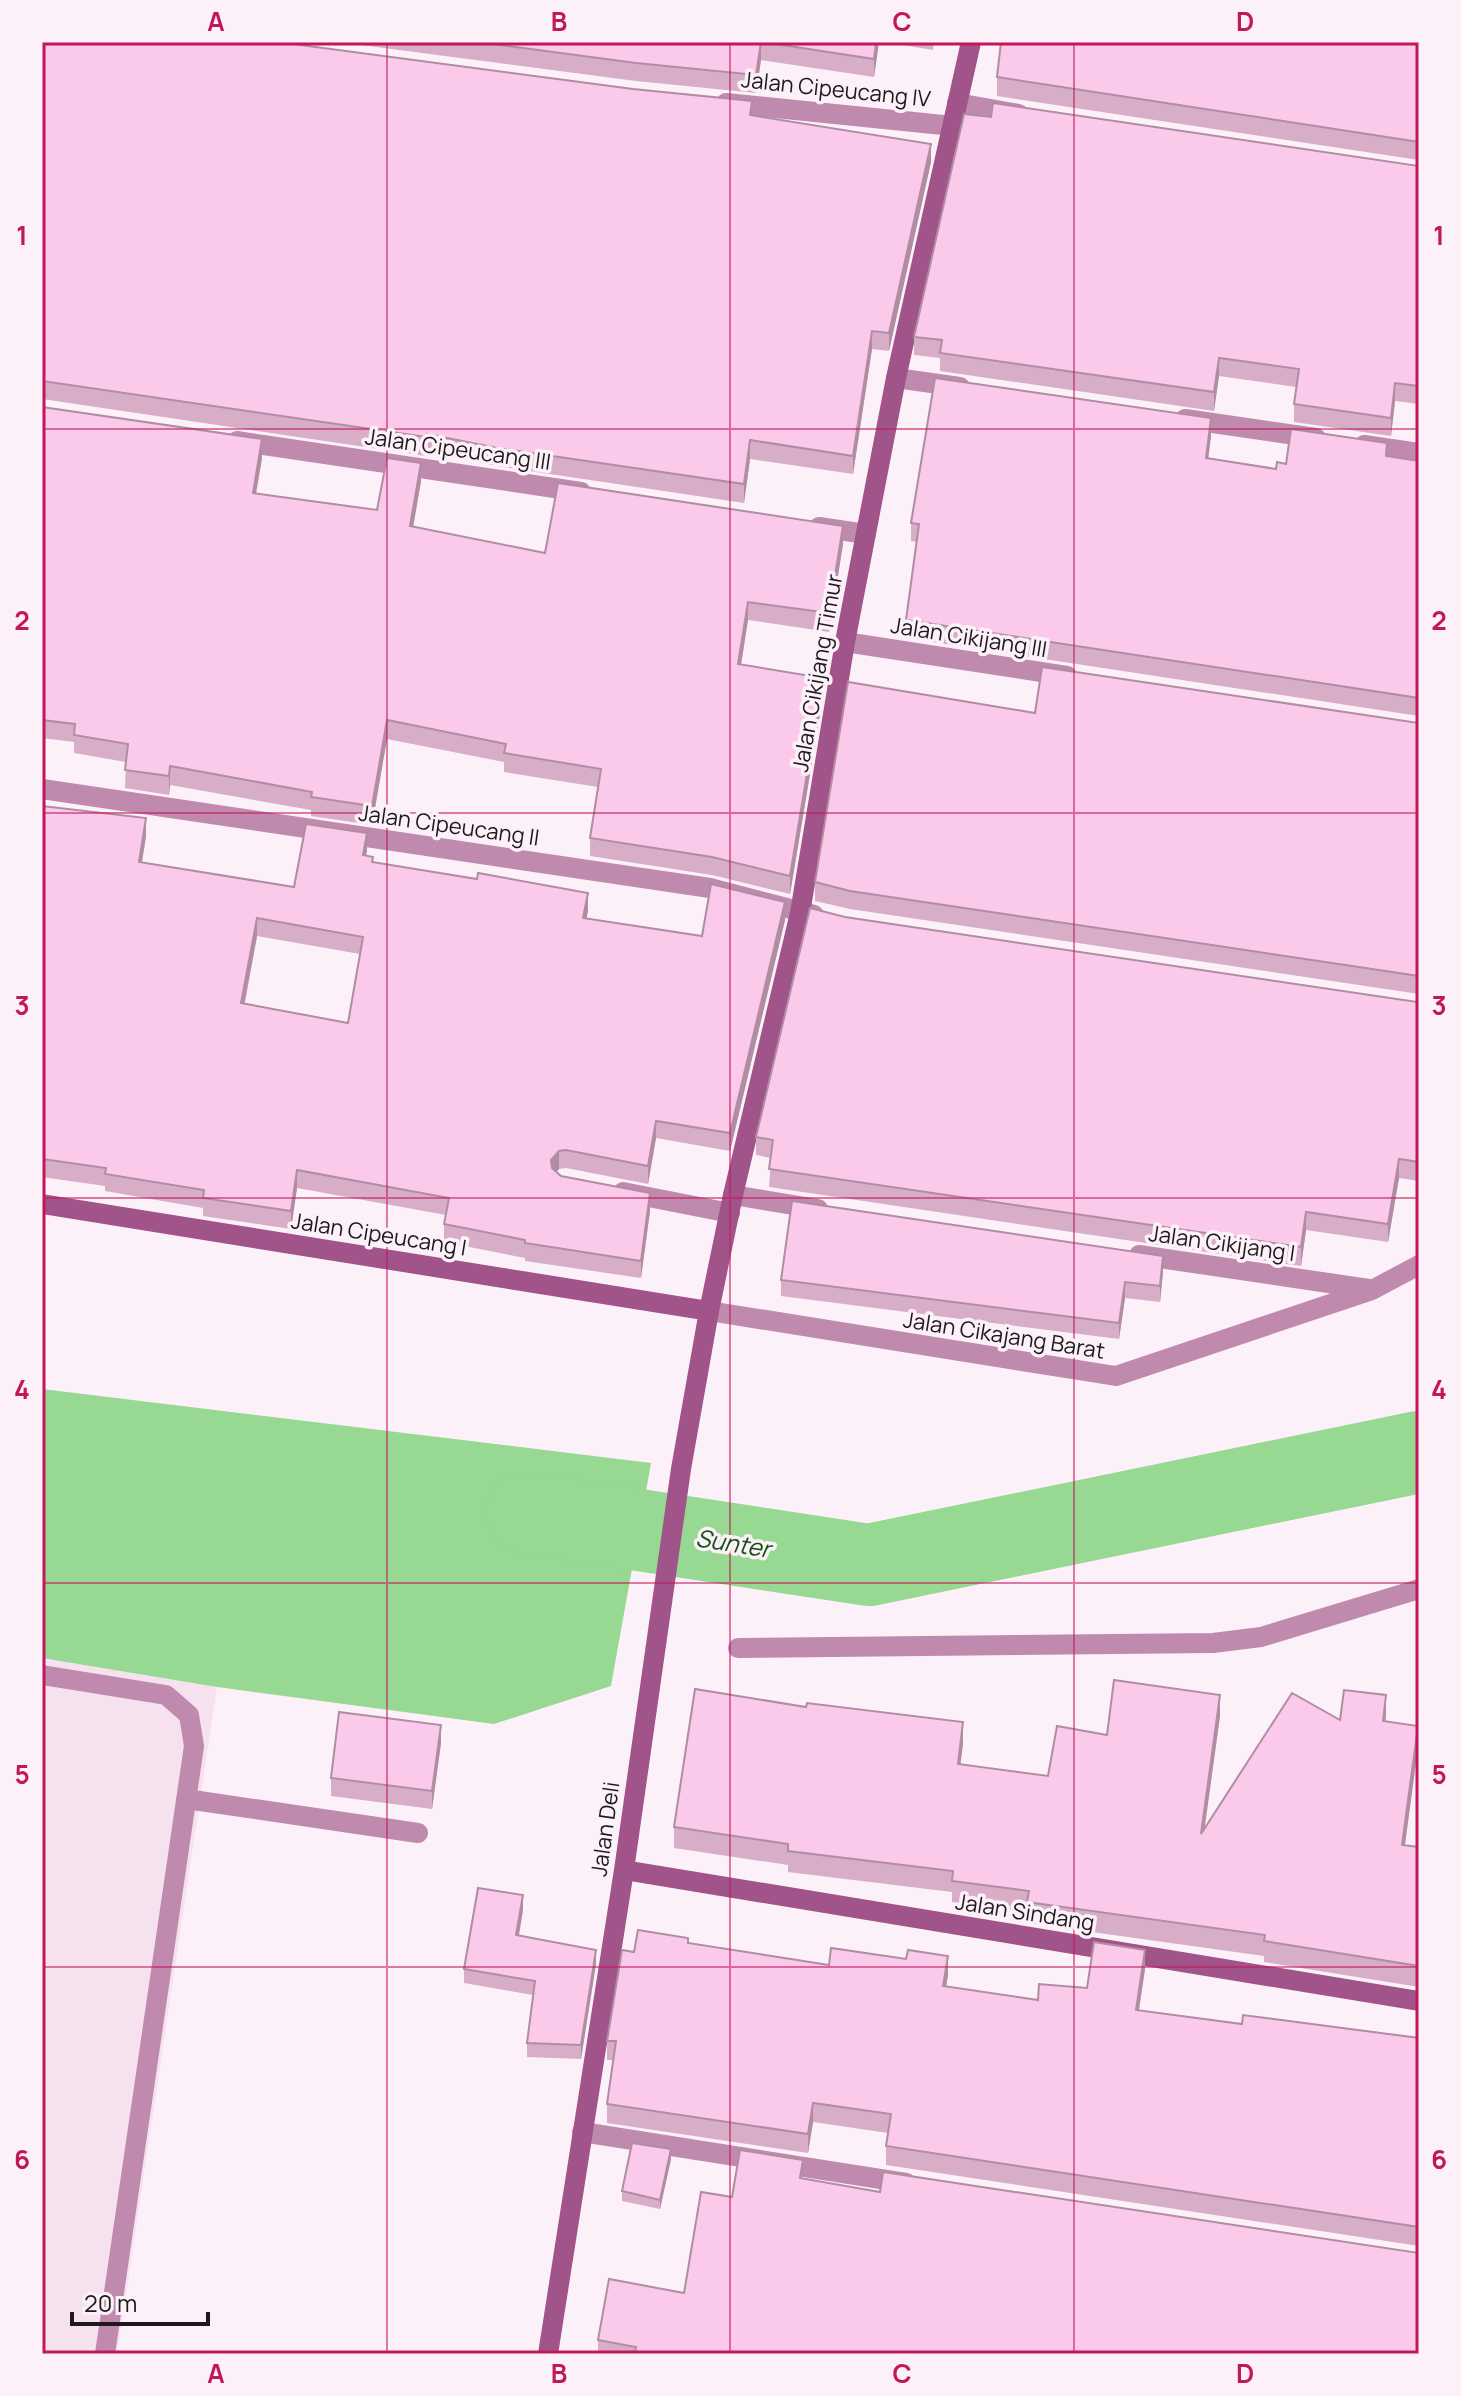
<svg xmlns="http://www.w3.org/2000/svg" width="1461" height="2396" font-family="Manrope,sans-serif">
<rect width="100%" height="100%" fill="#fdf1f9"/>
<path fill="#f6e2ee" d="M42,1658L217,1687L117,2354H42Z"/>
<path fill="#97d892" d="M42,1389L651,1463L611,1686L494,1724L217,1687L42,1658Z"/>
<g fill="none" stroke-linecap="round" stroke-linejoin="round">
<path stroke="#97d892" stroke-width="82" d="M527,1513L869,1565L1419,1452"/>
<path stroke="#bf8aad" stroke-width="20" d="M623,1192L730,1213
M42,1675L166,1695L189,1715L194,1746L105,2354
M186,1799L418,1833"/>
<path stroke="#bf8aad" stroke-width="20" d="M726,103L953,126
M957,103L1019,114
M896,378L960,387
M1185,419L1316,438
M237,441L581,492
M1364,445L1419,453
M819,527L866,534
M845,642L1067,676
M42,789L710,888L814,915
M733,1195L818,1209
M1139,1255L1369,1289
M709,1311L1116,1376L1372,1290L1419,1265
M738,1648L1213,1643L1261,1637L1419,1589
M582,2132L906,2183"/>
<path stroke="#a05489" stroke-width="20" d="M42,1204L709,1311
M624,1870L1419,2001
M548,2354L624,1870L681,1469L709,1311L733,1195L800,913L845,642L896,378L971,42"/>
</g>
<path fill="#d8adc8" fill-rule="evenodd" d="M42,42L752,115L931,162L889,351L872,349L853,474L750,459L744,503L497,466L427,452L426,456L42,399Z
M338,42H879L874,77L761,60L756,93L636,81Z
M884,42H934L933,50Z
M1419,42V160L997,96V77Z
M991,117L1419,166V404L1395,401L1391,436L1294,422V404L1296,387L1219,376L1214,411L940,371V358L914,355V337Z
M42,407L262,458L256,493L377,510L421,481L413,527L545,553L843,544L829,632L748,620L741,665L823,696L790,894L712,875L590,856V838L598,787L504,772V762L387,739L372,825L311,816V810L170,785L169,795L125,788L126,762L74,753V742L42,738Z
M1211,436L1208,458L1276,469L1286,464L1387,456L1419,461V716L906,638V620L917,542L911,541V523Z
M1035,713L1419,723V994L850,909L815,901V882Z
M42,806L146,836L142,862L294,887L367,850L366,856L373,862L588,911L586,918L702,936L785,920L730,1151L656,1138L648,1184L566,1168L559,1169L556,1172L561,1176L650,1211L641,1278L525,1261V1258L444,1242V1224L446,1215L297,1188L291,1229L203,1216V1208L105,1191V1186L42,1177ZM257,936L360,954L348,1023L245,1003Z
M845,917L1417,1002L1419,1001V1181L1399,1178L1388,1242L1306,1230L1301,1266L769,1187L771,1158L756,1155V1137Z
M1163,1272L1160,1302L1125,1298L1119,1339L781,1296V1280Z
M1220,1716L1204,1828L1340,1720L1386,1716L1385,1721L1418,1747L1405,1845L1419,1847V1987L1264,1962V1956L1027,1923V1912L952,1902V1892L788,1872V1865L674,1848V1827L963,1744L960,1764L1048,1776L1107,1735Z
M441,1743L432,1809L331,1796V1778Z
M523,1910L519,1936L596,1964L581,2059L527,2057V2043L533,1995L464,1983V1969Z
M688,1943L829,1965L948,1975L946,1986L1038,2000L1087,1988L1145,1969L1139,2010L1242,2024L1419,2038V2246L886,2165V2146L888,2133L813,2122L808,2153L607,2123V2104L614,2060H607V2041L634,1952Z
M671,2159L660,2209L622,2201V2191Z
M803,2179L880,2192L1419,2354H598V2340L684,2293L732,2197Z"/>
<path fill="#b08da3" d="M761,42V60L756,93V75Z
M876,42H879L874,77V59Z
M931,144V162L889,351V333Z
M872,331V349L853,474V456Z
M1219,358V376L1214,411V392Z
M1395,383V401L1391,436V418Z
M1211,418V436L1206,476V458Z
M262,439V458L253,511V493Z
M750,440V459L744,503V484Z
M421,463V481L410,545V526Z
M843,526V544L829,632V613Z
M748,602V620L738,683V664Z
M823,678V696L790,894V876Z
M387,720V739L372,825V806Z
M170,766V785L169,795V776Z
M146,818V836L139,880V862Z
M367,833V850L363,873V855Z
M588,893V911L583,935V918Z
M785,902V920L730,1151V1133Z
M257,918V936L241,1020V1003Z
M656,1121V1138L648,1184V1166Z
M559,1151V1169L551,1178V1160Z
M1399,1159V1178L1388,1242V1224Z
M297,1170V1188L291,1229V1211Z
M650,1193V1211L641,1278V1261Z
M1306,1212V1230L1301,1266V1247Z
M1163,1256V1272L1160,1302V1286Z
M1125,1282V1298L1119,1339V1323Z
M1220,1695V1716L1201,1855V1834Z
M1386,1695V1716L1383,1742V1721Z
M963,1722V1744L958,1785V1764Z
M441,1725V1743L432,1809V1791Z
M1418,1726V1747L1402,1866V1845Z
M523,1895V1910L516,1950V1935Z
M596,1950V1964L581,2059V2045Z
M1145,1950V1969L1136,2029V2010Z
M948,1956V1975L943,2004V1986Z
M813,2103V2122L808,2153V2134Z
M671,2149V2159L660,2209V2200Z"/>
<path fill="#fbc9e9" stroke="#b08da3" stroke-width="2" fill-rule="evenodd" d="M42,42H278L633,89L752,101L750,115L931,144L889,333L872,331L853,456L750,440L744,484L497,448L427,434L426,437L42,381Z
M477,42H761L756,75L636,63Z
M763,42H876L874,59Z
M1001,42H1419V142L997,77Z
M993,103L1419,166V386L1395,383L1391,418L1294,404L1299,369L1219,358L1214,392L940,353L942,340L914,337L964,114L991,117Z
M935,378L1211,418L1206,458L1276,469L1277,462L1286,464L1291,429L1387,443L1386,456L1419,461V698L906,620L919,524L911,523Z
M42,407L262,439L253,493L377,510L387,458L421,463L410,526L545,553L558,483L843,526L829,613L748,602L738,664L823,678L790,876L712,857L590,838L601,769L504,753L506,744L387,720L372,806L311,797L312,792L170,766L169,776L125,770L128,744L74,735L75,724L42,720Z
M1042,667L1419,723V976L850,891L815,882L848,682L1035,713Z
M42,806L146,818L139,862L294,887L306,824L367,833L363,855L373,857L372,862L477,879L478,873L588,893L583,918L702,936L711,884L785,902L730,1133L656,1121L648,1166L566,1150L559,1151L551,1160L552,1168L561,1176L650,1193L641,1261L525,1243V1240L444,1224L449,1198L297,1170L291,1211L203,1198L204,1190L105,1174L106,1168L42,1159ZM257,918L363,937L348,1023L241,1003Z
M810,908L845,917L1417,1002L1419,1001V1162L1399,1159L1388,1224L1306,1212L1301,1247L769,1169L773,1140L756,1137Z
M792,1201L1163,1256L1160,1286L1125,1282L1119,1323L781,1280Z
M1114,1680L1220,1695L1201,1834L1292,1693L1340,1720L1344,1690L1386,1695L1383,1721L1418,1726L1402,1845L1419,1847V1966L1264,1941L1265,1935L1027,1902L1029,1891L952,1881L953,1871L788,1851V1844L674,1827L695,1689L806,1707L807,1703L963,1722L958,1764L1048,1776L1057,1726L1107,1735Z
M339,1712L441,1725L432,1791L331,1778Z
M478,1888L523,1895L516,1935L596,1950L581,2045L527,2043L535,1981L464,1969Z
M638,1930L688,1938V1943L829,1965L831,1948L906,1959L908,1950L948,1956L943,1986L1038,2000L1039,1984L1087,1988L1094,1942L1145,1950L1136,2010L1242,2024L1243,2015L1419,2038V2227L886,2146L891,2114L813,2103L808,2134L607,2104L616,2041H607L622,1950L634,1952Z
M632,2143L671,2149L660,2200L622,2191Z
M740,2150L803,2160L800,2178L880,2192L883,2172L1419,2253V2354H635L636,2347L598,2340L609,2279L684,2293L701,2192L732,2197Z"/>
<path fill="none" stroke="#c2185b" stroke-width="2" stroke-opacity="0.55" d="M387,42V2354M730,42V2354M1074,42V2354M42,429H1419M42,813H1419M42,1198H1419M42,1583H1419M42,1967H1419"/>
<g text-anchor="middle" stroke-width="7" stroke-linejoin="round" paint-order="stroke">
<g font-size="22" fill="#1e191c" stroke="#fdf1f9">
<text transform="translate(836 89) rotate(6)" y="8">Jalan Cipeucang IV</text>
<text transform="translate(458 449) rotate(8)" y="8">Jalan Cipeucang III</text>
<text transform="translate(969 637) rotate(9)" y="8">Jalan Cikijang III</text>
<text transform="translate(817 673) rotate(-80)" y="8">Jalan Cikijang Timur</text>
<text transform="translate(449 825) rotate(8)" y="8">Jalan Cipeucang II</text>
<text transform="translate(379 1234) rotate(9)" y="8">Jalan Cipeucang I</text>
<text transform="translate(1222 1243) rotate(8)" y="8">Jalan Cikijang I</text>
<text transform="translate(1004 1335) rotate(9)" y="8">Jalan Cikajang Barat</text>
<text transform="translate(605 1829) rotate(-82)" y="8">Jalan Deli</text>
<text transform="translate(1025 1912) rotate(9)" y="8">Jalan Sindang</text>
</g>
<g font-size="24" font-style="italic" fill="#125310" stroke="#fdf1f9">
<text transform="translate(733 1544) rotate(9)" y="8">Sunter</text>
</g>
</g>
<rect width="1461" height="2396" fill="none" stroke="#fdf1f9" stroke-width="88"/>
<path d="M72 2312v12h136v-12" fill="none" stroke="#1e191c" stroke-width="4"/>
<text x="84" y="2312" font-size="24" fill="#1e191c" stroke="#fdf1f9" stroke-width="6" paint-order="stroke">20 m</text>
<rect x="44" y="44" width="1373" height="2308" fill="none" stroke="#c2185b" stroke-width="3"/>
<g font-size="26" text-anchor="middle" font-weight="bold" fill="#c2185b">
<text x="216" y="31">A</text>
<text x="559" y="31">B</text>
<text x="902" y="31">C</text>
<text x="1245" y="31">D</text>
<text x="22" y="245">1</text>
<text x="1439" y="245">1</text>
<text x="22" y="630">2</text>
<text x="1439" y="630">2</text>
<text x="22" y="1015">3</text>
<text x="1439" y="1015">3</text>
<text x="22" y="1399">4</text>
<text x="1439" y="1399">4</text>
<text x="22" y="1784">5</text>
<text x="1439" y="1784">5</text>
<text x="22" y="2169">6</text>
<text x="1439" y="2169">6</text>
<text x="216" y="2383">A</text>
<text x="559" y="2383">B</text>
<text x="902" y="2383">C</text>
<text x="1245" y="2383">D</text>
</g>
</svg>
